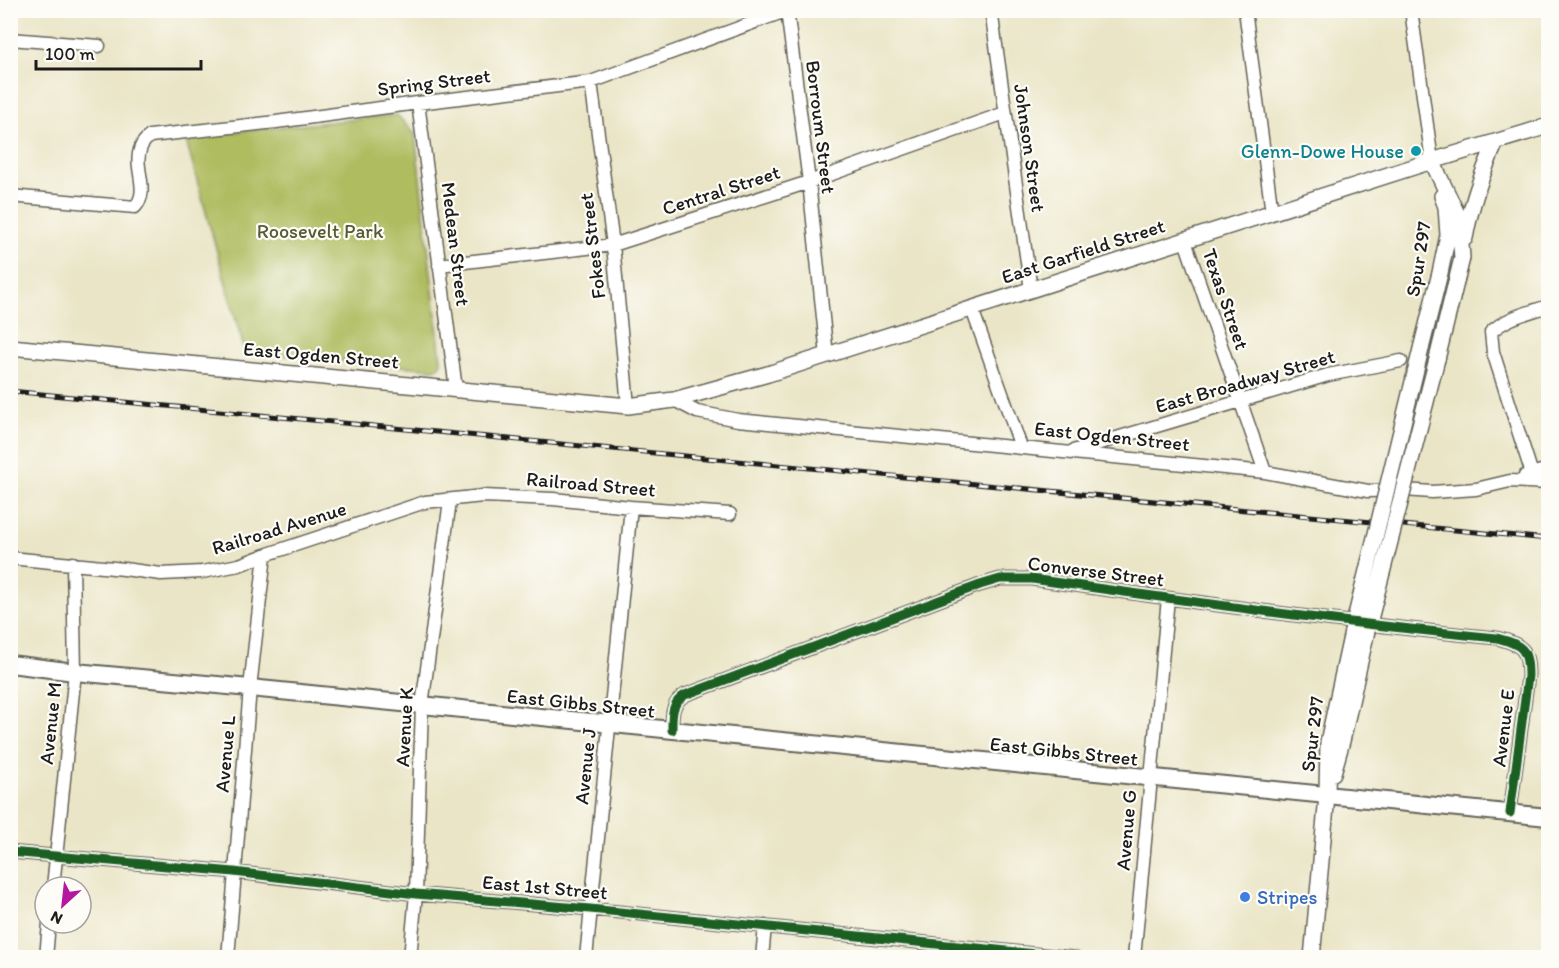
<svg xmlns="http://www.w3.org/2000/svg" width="1559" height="968" font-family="Itim,sans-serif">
<rect width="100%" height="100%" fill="#fdfcf7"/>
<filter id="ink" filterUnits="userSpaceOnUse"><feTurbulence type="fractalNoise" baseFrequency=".0167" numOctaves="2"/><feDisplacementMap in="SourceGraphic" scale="12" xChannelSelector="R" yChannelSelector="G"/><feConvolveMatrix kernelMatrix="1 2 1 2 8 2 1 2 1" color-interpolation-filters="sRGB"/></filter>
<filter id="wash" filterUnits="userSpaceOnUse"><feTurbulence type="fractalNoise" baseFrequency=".008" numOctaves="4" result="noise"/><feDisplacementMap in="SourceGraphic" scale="24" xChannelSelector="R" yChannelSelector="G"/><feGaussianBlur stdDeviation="1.35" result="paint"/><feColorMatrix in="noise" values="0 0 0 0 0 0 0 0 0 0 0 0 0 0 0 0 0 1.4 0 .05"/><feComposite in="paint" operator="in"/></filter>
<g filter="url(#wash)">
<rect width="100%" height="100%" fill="#eae5c6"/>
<path fill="#afbc5e" stroke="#666c3d" stroke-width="1.5" d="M397,115L415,134L441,360L440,367L434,369L245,352L185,137Z"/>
</g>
<g filter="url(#ink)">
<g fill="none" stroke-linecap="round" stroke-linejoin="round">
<defs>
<path id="minor" d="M787,10L809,182L827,356
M991,10L1031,290
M1245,10L1272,213
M1411,10L1432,161
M10,39L99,46
M591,82L613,245L628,406
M418,103L456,389
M10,196L135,207C151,190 132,167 141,147C143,142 146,139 150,136L276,122L418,103L591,82L788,10
M1185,241L1265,472
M439,265L613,245L809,182L1005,113
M972,309L1021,447
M674,400L697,412L738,420L1265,472L1368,491L1404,490L1432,492L1476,489L1510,481L1548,483
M1073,451L1328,375L1401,361
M1532,474L1493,352L1491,332C1507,317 1528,313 1548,306
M1525,476L1548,469
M10,558L124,569L161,574L202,572L239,565L265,555L425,502L483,496L553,499L631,507L730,514
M672,730C672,716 671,703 685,695L980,585L1000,579H1032C1187,601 1341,623 1497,638C1523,645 1528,649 1528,676L1510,813
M10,852L234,872L416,894L590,909L1076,958
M53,887L75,672L73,563
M46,958L49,923
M228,958L250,688L265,555
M410,958L416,894L422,705L450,501
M586,958L631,507
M762,958L765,926
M950,958L952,945
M1134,958L1168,598"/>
<path id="major" d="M1432,161L1459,218L1462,258L1437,359
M1465,238C1471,204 1482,173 1496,142
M10,347L628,406L674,400L768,374L1432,161L1548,126
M1421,349L1440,273L1448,235L1446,207L1442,196
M1333,773L1342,741L1366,635
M1312,958L1327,796L1328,742L1352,632"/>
<path id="highway" d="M10,664L75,672L250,688L1548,817"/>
</defs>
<use href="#minor" stroke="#646258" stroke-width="15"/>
<use href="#major" stroke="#646258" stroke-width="18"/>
<use href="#highway" stroke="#646258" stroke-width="20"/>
<use href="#minor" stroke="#fff" stroke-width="12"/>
<use href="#major" stroke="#fff" stroke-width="15"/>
<use href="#highway" stroke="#fff" stroke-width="16"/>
<defs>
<path id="rail" d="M10,391L1548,539"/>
</defs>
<use href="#rail" stroke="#1c1c1c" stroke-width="5"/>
<use href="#rail" stroke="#fdfcf7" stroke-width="3" stroke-dasharray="9" stroke-linecap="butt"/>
<defs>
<path id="major-bridge" d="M1352,632L1421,349
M1366,635L1437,359"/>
</defs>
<use href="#major-bridge" stroke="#646258" stroke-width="18" stroke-linecap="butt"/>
<use href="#major-bridge" stroke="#fff" stroke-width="15"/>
<defs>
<path id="cycleway" d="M672,730C672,716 671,703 685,695L980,585L1000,579H1032C1187,601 1341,623 1497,638C1523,645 1528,649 1528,676L1510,813
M10,852L234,872L416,894L590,909L1076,958"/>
</defs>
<use href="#cycleway" stroke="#fdfcf7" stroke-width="13"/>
<use href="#cycleway" stroke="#1b5e20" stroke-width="9"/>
</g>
</g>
<circle fill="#0f9aa8" stroke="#fdfcf7" stroke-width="2" cx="1416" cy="151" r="6"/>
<circle fill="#3f7fe0" stroke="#fdfcf7" stroke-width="2" cx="1245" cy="897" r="6"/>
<g text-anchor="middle" stroke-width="4.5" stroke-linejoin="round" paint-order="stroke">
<g font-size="20" fill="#1c1c1c" stroke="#fdfcf7">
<text transform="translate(434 82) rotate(-7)" y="7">Spring Street</text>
<text transform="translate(821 127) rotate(83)" y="7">Borroum Street</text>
<text transform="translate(1030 148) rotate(82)" y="7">Johnson Street</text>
<text transform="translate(721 190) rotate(-18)" y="7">Central Street</text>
<text transform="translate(456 244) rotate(83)" y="7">Medean Street</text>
<text transform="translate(592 246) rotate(-97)" y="7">Fokes Street</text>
<text transform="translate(1083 251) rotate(-18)" y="7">East Garfield Street</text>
<text transform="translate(1418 259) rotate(-81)" y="7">Spur 297</text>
<text transform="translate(1226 299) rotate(71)" y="7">Texas Street</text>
<text transform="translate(321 355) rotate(5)" y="7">East Ogden Street</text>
<text transform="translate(1245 381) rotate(-16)" y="7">East Broadway Street</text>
<text transform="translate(1112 436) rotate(6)" y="7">East Ogden Street</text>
<text transform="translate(591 484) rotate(5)" y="7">Railroad Street</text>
<text transform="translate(279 528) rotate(-17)" y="7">Railroad Avenue</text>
<text transform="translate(1096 571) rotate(7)" y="7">Converse Street</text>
<text transform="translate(581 703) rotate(6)" y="7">East Gibbs Street</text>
<text transform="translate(50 723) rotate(-84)" y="7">Avenue M</text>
<text transform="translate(404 727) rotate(-87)" y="7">Avenue K</text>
<text transform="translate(1503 728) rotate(-83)" y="7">Avenue E</text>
<text transform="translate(1312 734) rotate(-83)" y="7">Spur 297</text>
<text transform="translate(1064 751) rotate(6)" y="7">East Gibbs Street</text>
<text transform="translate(225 754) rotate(-85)" y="7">Avenue L</text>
<text transform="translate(585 766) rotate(-84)" y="7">Avenue J</text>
<text transform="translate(1126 830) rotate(-85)" y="7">Avenue G</text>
<text transform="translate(545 887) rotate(5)" y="7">East 1st Street</text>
</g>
<g font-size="20" fill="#0d838f" stroke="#fdfcf7" text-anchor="end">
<text x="1404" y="158">Glenn-Dowe House</text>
</g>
<g font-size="20" fill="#575c36" stroke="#fdfcf7">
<text x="320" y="238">Roosevelt Park</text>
</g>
<g font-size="20" fill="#366cbe" stroke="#fdfcf7" text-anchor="start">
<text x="1257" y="904">Stripes</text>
</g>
</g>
<rect width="1559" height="968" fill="none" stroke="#fdfcf7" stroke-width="36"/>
<g transform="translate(63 905) rotate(207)"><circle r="28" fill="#fdfcf7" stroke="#a3a29f" stroke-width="1.5"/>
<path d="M0-4.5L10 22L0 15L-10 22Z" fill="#b5179e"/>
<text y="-9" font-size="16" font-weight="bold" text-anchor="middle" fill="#1c1c1c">N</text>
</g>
<path d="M36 60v9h165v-9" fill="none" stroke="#1c1c1c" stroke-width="3"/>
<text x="45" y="60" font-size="18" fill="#1c1c1c" stroke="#fdfcf7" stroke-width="4.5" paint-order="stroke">100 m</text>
</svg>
